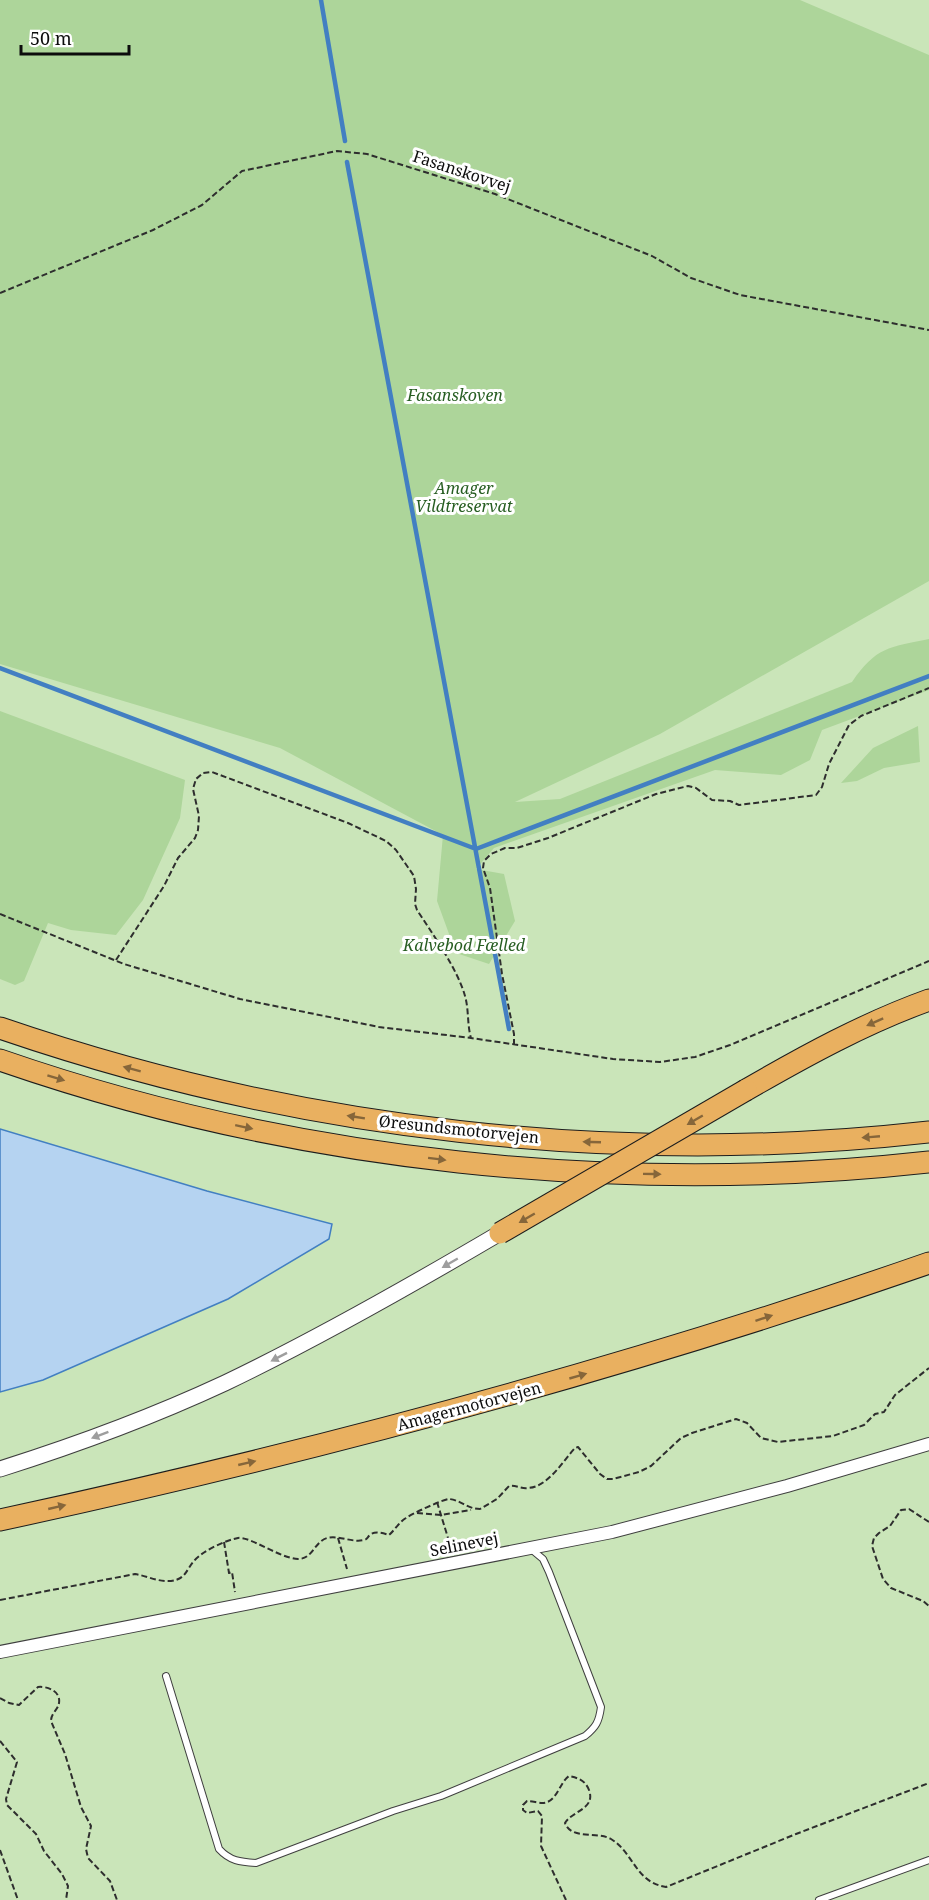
<svg xmlns="http://www.w3.org/2000/svg" width="929" height="1900" font-family="'Noto Serif',serif">
<rect width="100%" height="100%" fill="#fefced"/>
<path fill="#cae5b9" d="M0,0H929V1900H0Z"/>
<path fill="#add59a" d="M0,0H800L929,55V581L660,734L515,802L560,799L852,682C876,647 889,647 929,639V690L822,730L810,760L781,775L715,770L494,848L476,869L504,874L515,921L489,964L456,953L437,901L443,835L280,748L0,664Z
M0,711L185,780L180,818L143,900L116,935L71,930L48,923L24,981L15,985L0,979Z
M918,726L920,762L884,768L857,781L841,783L873,748Z"/>
<path fill="#b5d3f1" stroke="#427fc2" stroke-width="1.5" d="M0,1129L207,1191L332,1224L329,1239L228,1299L43,1380L0,1392Z"/>
<g fill="none" stroke-linecap="round" stroke-linejoin="round">
<path stroke="#427fc2" stroke-width="4.5" d="M321,0L345,141
M347,162L509,1029
M0,668L476,849L929,676"/>
<defs>
<path id="service" d="M166,1676L219,1849C230,1861 240,1862 256,1863L393,1811L441,1796L585,1736C596,1727 599,1722 601,1707L549,1572L543,1559L531,1549
M819,1900L929,1860"/>
<path id="minor" d="M0,1652L612,1532L787,1486L929,1444"/>
<path id="tertiary" d="M0,1469C76,1445 152,1417 225,1383C319,1338 410,1286 500,1233"/>
<path id="motorway" d="M0,1028C297,1130 617,1167 929,1132
M0,1060C294,1162 620,1196 929,1162
M746,1090C805,1056 865,1023 929,1000
M0,1520C315,1452 625,1369 929,1263"/>
</defs>
<use href="#service" stroke="#3f3f3f" stroke-width="8"/>
<use href="#minor" stroke="#3f3f3f" stroke-width="14"/>
<use href="#tertiary" stroke="#3f3f3f" stroke-width="17"/>
<use href="#motorway" stroke="#1d1d1d" stroke-width="23"/>
<path stroke="#2e2e2e" stroke-width="2" stroke-dasharray="6 3" stroke-linecap="butt" d="M0,293L153,230L202,205L242,171L337,151L367,154L495,194L652,256L691,278L740,295L929,330
M0,914L124,964L240,999L379,1027L471,1038L613,1059L660,1062L695,1057L730,1045L929,961
M116,960L164,886L178,858L195,838L198,830L199,816L193,789L196,779L203,773L212,772L348,823L386,841L396,850L414,876L416,889L415,904L417,910C432,933 458,970 465,996C469,1010 467,1024 471,1038
M514,1045V1034L502,974L490,888L483,868L484,861L491,854L505,848H517L548,838L656,794L688,786L696,788L712,800L730,801L739,805L816,795L822,787L829,764L849,725L861,716L929,688
M437,1502L452,1551
M417,1513L441,1515L471,1510
M929,1522L909,1509L901,1510L890,1526L879,1533L874,1538L872,1546L883,1579L891,1588L923,1601L929,1606
M338,1538L347,1569
M224,1542L229,1573L232,1572L235,1592
M0,1600L135,1574C147,1576 158,1582 171,1581C186,1579 186,1570 194,1561C202,1551 226,1540 238,1538C250,1536 279,1558 298,1559C313,1559 314,1542 327,1538C339,1535 352,1543 364,1540C368,1539 367,1537 371,1534C376,1531 383,1533 389,1535C395,1530 399,1522 406,1518C411,1514 444,1499 449,1499C461,1500 467,1509 480,1509L497,1499L509,1486C516,1485 521,1489 528,1488C548,1487 563,1461 575,1448L578,1447L600,1474L607,1479H613L639,1472L651,1466L681,1438L692,1433L736,1419L747,1423L761,1438L778,1442L833,1436L864,1425L875,1414L884,1412L895,1395L929,1368
M0,1698L9,1703L19,1705L38,1687C47,1686 61,1691 59,1703C58,1710 51,1713 51,1721L65,1754L81,1807L91,1826L86,1849L88,1858L110,1881L117,1900
M0,1741L17,1762L6,1799L7,1805L36,1834L44,1851L62,1874L68,1886L66,1900
M0,1850L18,1900
M566,1900L541,1846L542,1816L538,1811L527,1813L523,1810V1805L527,1801C532,1801 538,1803 542,1803C557,1803 559,1783 569,1776C578,1778 585,1780 589,1790C596,1809 572,1811 565,1823C571,1840 597,1831 611,1839C634,1853 635,1882 666,1887L796,1834L929,1783"/>
<use href="#service" stroke="#fff" stroke-width="6"/>
<use href="#minor" stroke="#fff" stroke-width="12"/>
<use href="#tertiary" stroke="#fff" stroke-width="15"/>
<use href="#motorway" stroke="#e9b060" stroke-width="21"/>
<defs>
<path id="motorway-bridge" d="M500,1233L746,1090"/>
</defs>
<use href="#motorway-bridge" stroke="#1d1d1d" stroke-width="23" stroke-linecap="butt"/>
<use href="#motorway-bridge" stroke="#e9b060" stroke-width="21"/>
</g>
<defs><path id="oneway-solid" d="M-6-.8H1V-3.2L6.5 0L1 3.2V.8H-6Z" transform="scale(1.5)"/></defs>
<g fill="#86663a">
<use href="#oneway-solid" transform="translate(875 1022) rotate(156)"/>
<use href="#oneway-solid" transform="translate(132 1069) rotate(-165)"/>
<use href="#oneway-solid" transform="translate(56 1078) rotate(17)"/>
<use href="#oneway-solid" transform="translate(356 1117) rotate(-171)"/>
<use href="#oneway-solid" transform="translate(695 1120) rotate(150)"/>
<use href="#oneway-solid" transform="translate(244 1127) rotate(12)"/>
<use href="#oneway-solid" transform="translate(871 1137) rotate(175)"/>
<use href="#oneway-solid" transform="translate(592 1142) rotate(-178)"/>
<use href="#oneway-solid" transform="translate(437 1159) rotate(7)"/>
<use href="#oneway-solid" transform="translate(652 1174) rotate(1)"/>
<use href="#oneway-solid" transform="translate(527 1218) rotate(150)"/>
<use href="#oneway-solid" transform="translate(764 1318) rotate(-18)"/>
<use href="#oneway-solid" transform="translate(578 1376) rotate(-16)"/>
<use href="#oneway-solid" transform="translate(247 1463) rotate(-13)"/>
<use href="#oneway-solid" transform="translate(57 1507) rotate(-13)"/>
</g>
<g fill="#9e9e9e">
<use href="#oneway-solid" transform="translate(450 1263) rotate(150)"/>
<use href="#oneway-solid" transform="translate(279 1357) rotate(153)"/>
<use href="#oneway-solid" transform="translate(100 1435) rotate(159)"/>
</g>
<g text-anchor="middle" stroke-width="6" stroke-linejoin="round" paint-order="stroke">
<g font-size="16" fill="#0c0c0c" stroke="#fff">
<text transform="translate(462 171) rotate(18)" y="6">Fasanskovvej</text>
<text transform="translate(459 1129) rotate(6)" y="6">Øresundsmotorvejen</text>
<text transform="translate(469 1406) rotate(-15)" y="6">Amagermotorvejen</text>
<text transform="translate(464 1544) rotate(-11)" y="6">Selinevej</text>
</g>
<g font-size="16" font-style="italic" fill="#275e22" stroke="#fff">
<text x="455" y="401">Fasanskoven</text>
<text x="464" y="494">Amager<tspan x="464" dy="18">Vildtreservat</tspan></text>
<text x="464" y="951">Kalvebod Fælled</text>
</g>
</g>
<path d="M21 45v9h108v-9" fill="none" stroke="#0c0c0c" stroke-width="3"/>
<text x="30" y="45" font-size="18" fill="#0c0c0c" stroke="#ffffff" stroke-width="4.5" paint-order="stroke">50 m</text>
</svg>
